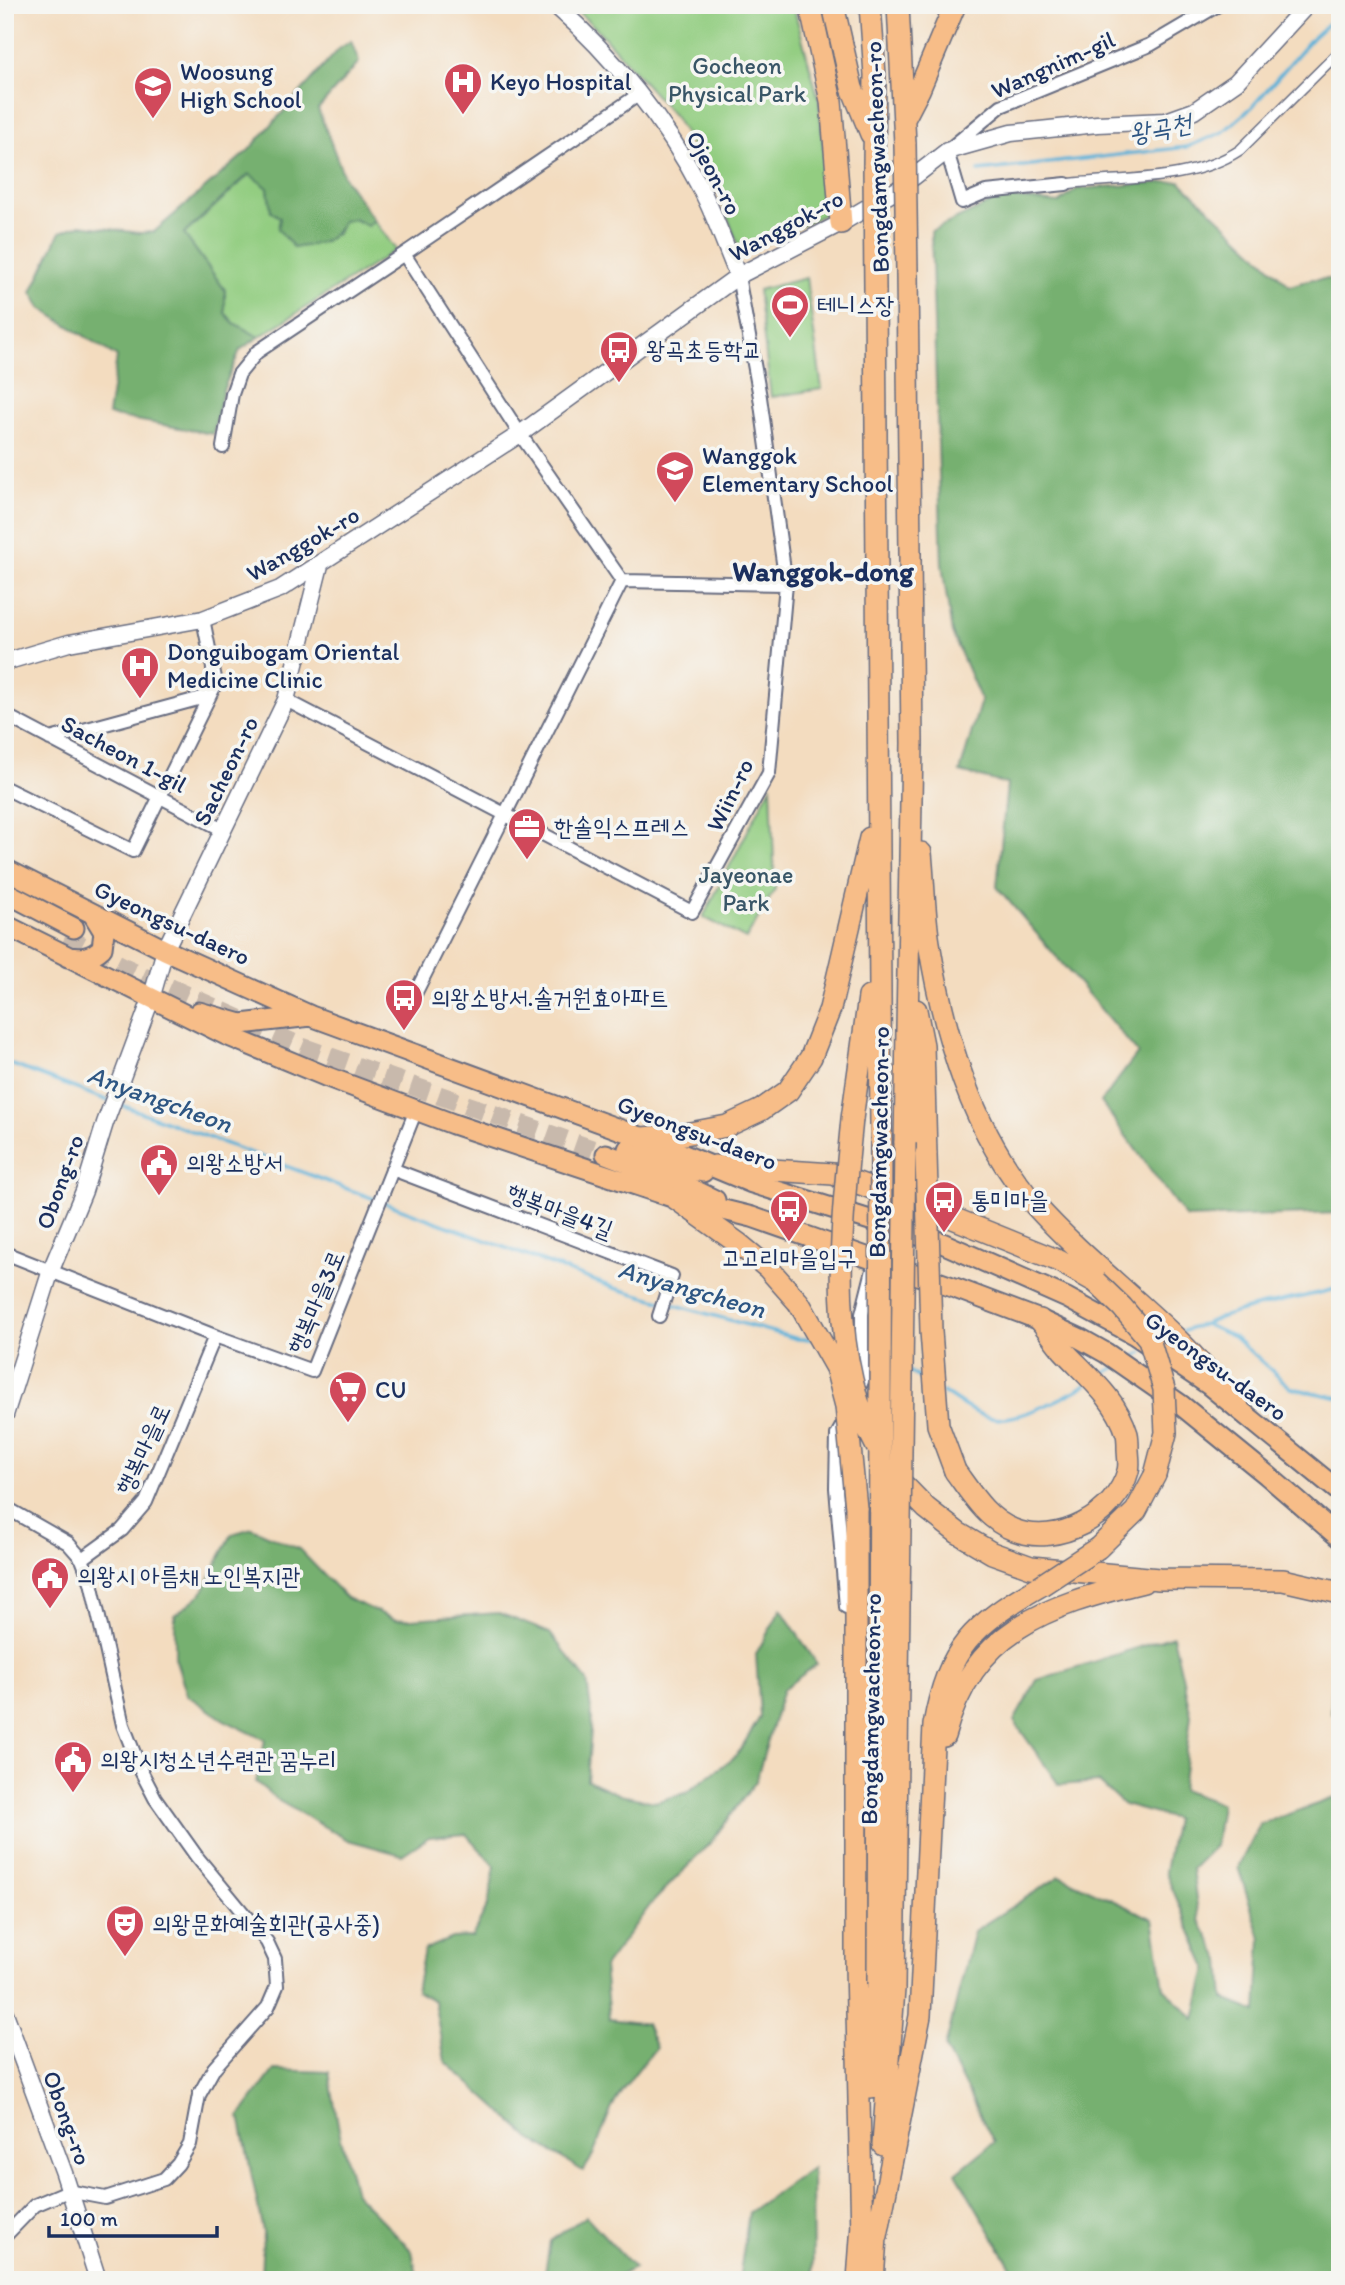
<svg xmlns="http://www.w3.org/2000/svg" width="1345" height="2285" font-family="Itim,'Poor Story',sans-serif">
<rect width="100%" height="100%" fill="#f6f6f2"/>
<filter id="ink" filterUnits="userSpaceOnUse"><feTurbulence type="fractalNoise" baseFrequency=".0143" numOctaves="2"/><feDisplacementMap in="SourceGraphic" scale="14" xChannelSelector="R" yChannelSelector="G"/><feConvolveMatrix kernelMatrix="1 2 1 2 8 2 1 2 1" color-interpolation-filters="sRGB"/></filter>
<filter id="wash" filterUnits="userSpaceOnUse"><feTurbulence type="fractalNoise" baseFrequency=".00686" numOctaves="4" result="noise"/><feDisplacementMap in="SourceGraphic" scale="28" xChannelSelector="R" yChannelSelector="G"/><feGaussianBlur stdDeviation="1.57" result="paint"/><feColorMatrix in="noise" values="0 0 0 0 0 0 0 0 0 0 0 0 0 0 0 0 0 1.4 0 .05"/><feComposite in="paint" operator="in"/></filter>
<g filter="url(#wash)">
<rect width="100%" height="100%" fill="#f3dcbf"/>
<path fill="#93cd81" stroke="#577e70" stroke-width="2" d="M570,5H793L819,100L829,212L755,249L739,247L715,184L674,116L597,29Z
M250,174L268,188L271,211L336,235L343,221L354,219L368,226L374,220L396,250L259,337L234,323L225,313V290L184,234Z
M806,278L822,389L771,397L758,290Z
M771,786L775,889L746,939L703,917Z"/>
<path fill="#76b06f" stroke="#487066" stroke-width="2" d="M351,41L359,62L318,109L345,179L374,220L368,226L354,219L343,221C331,245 318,243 294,248L278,229L280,218L271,211L268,188L249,174L184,234L225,290V313L234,323L259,337L240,350L223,390L213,434L108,415L117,357L41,308L32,292L60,232L80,225L140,233L154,232L249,150L339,49Z
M1180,181L1290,286L1312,279H1340V1213L1186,1218L1101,1102L1138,1053L997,887L1007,784L960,772L981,700L952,633L942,565L931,231L1003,197L1059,203L1077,189Z
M252,1528L299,1549L346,1598L396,1620L499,1613L550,1633L587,1681L592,1718L587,1780L620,1795L655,1802L686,1793L737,1755L760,1717L756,1654L781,1609L817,1664L783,1689L756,1781L710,1843L651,1904L604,1967L609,2019L646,2024L656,2048C640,2066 624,2085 613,2106C601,2129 599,2150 583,2171L531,2139L445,2061L434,2001L416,1991L424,1950L452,1938L472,1937L488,1905L495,1866L466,1834L429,1837L402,1855L348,1840L279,1801L256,1782L265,1740L224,1720L187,1695L175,1657V1615L202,1593L232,1534Z
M1173,1636L1191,1715L1182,1790L1221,1804L1215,1846L1192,1869L1199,1920L1221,1960L1224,1999L1257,2012L1261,1938L1238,1867L1260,1824L1340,1796V2280H1005L1015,2274L956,2173L994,2142L945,2048L974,1931L1060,1876L1153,1919L1164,1988L1195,2019L1207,1968L1165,1872L1175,1819L1124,1805L1099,1782L1059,1785L1014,1721L1037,1680Z
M1334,1647L1340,1648V1708L1331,1713Z
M274,2070L329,2072L339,2130L355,2193L412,2251L418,2280H261L263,2232L240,2116Z
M812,2168L813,2280H739L749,2212Z
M586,2216L634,2268L610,2280H544L550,2241Z"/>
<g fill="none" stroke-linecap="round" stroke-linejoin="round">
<path stroke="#5bb1d8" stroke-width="3.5" d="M979,171L1187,147L1223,132L1252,107L1312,38L1340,13
M5,1062L109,1101
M116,1103L614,1288L798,1339H811
M1204,1324C1248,1305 1294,1300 1340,1288
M1181,1332L1204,1324L1234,1337L1291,1388L1340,1398
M1129,1360L1143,1352
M910,1372L927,1383
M1098,1377L1116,1367
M943,1392C958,1402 974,1414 992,1418C1015,1423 1065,1397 1086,1385"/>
</g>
</g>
<g filter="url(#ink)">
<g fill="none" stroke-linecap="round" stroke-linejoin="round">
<path stroke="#c8b9ac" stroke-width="19" stroke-dasharray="19 10" stroke-linecap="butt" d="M65,937L126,968L302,1047L606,1154"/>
<defs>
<path id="pedestrian" d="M1066,184C1123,177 1190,183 1240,150L1340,51"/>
<path id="minor" d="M1066,184L986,192L962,202L947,151L1001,106L1150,45L1218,5
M404,254L638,95
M223,447L232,394L239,374L257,352L404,254L520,434L622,581L409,1006
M622,581L786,584
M286,700L692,912L769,773L786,584L760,397L738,276
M5,715L223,830
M50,739L209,696
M5,788L133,851L216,683L203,619
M392,1169L672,1276L659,1316
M5,1253L215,1336L312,1371L416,1110
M859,1389L862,1381V1314L874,1266
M5,1507L68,1543L82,1559L91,1582L123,1725L141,1771L155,1798L197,1857L267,1942L275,1959L277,1986L268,2007L214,2068L199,2095L190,2144L178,2164L164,2179L105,2198L68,2191L35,2205L5,2236
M82,1559L122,1530L146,1502L215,1336
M846,1607L836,1488L837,1435L846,1419"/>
<path id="tertiary" d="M555,5C612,55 667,123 702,191C716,218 726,248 738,276
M5,662L69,643L203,619L280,589L520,434L738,276L841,223L897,190L947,151L1011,133L1097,124L1166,121L1194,111L1236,82L1307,5
M5,1415L51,1270L84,1191L105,1123L151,999L165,950L286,700L320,565
M5,2013L64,2173L98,2280"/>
<path id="primary" d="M5,869L165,950L311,1016L643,1138L752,1183L940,1242L1067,1298L1135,1335L1209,1385L1340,1492
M5,892L74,928
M5,925L226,1035L325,1076L453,1124L675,1198L752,1217L955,1288L1040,1320L1081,1339L1106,1353L1181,1405L1267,1475L1340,1538
M68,957C82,959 91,958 102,948L104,932L93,914
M199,1012L241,1024L311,1016
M628,1149L677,1166L703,1172
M606,1154L676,1181L715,1200"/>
<path id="trunk" d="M810,5L831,101L841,223
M833,5L852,88L871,134
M870,5L875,75L874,166
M898,5L905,144
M904,119L919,90L955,5
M875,291L881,1133
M921,853C924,883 924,913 929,943C944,1035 972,1133 1035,1205C1079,1254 1131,1294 1178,1340C1199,1360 1218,1384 1238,1407
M916,1010L923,1045L926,1154
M852,1119L869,997
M643,1138L685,1134L727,1126L761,1110L788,1091L811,1057L830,1009L870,838
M905,1143L912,743L907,272
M714,1166L833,1174L943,1214L1059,1261L1096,1282
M675,1198L739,1244L768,1268L799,1303
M955,1471C971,1493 987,1520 1014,1530C1057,1547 1116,1516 1128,1471C1130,1464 1128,1456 1128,1449C1128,1444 1128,1438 1127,1434C1116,1398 1087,1376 1063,1350C1055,1341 1048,1330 1040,1320
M892,1473L926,1508L958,1533L992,1553L1031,1567L1159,1579L1283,1580L1340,1593
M856,1508V1965L862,2236
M1098,1548L1136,1511L1155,1475
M944,1736C973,1630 1045,1606 1143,1582
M871,2087L878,1984
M883,2145L894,1989
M877,2236L920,2016L934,1725C948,1647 973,1625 1040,1586
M858,2280L862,2224
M873,2280L877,2223"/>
</defs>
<use href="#pedestrian" stroke="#676c80" stroke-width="12"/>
<use href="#minor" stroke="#676c80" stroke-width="16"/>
<use href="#tertiary" stroke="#676c80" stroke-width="19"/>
<use href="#primary" stroke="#676c80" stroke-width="23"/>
<use href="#trunk" stroke="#676c80" stroke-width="24"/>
<use href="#pedestrian" stroke="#fff" stroke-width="9"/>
<use href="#minor" stroke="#fff" stroke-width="12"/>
<use href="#tertiary" stroke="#fff" stroke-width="16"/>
<use href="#primary" stroke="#f7bd88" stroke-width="19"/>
<use href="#trunk" stroke="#f7bd88" stroke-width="21"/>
<defs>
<path id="trunk-bridge" d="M905,144L907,272
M874,166L875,291
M852,1119C842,1223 825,1351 877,1447
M926,1154L931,1331L938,1425L955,1471
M1096,1282L1122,1307L1149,1339L1164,1389L1166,1433L1155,1475
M799,1303L836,1368L846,1406L856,1508
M1040,1586L1098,1548
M878,1984L881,1133
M894,1989L905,1143"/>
</defs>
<use href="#trunk-bridge" stroke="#676c80" stroke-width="24" stroke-linecap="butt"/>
<use href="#trunk-bridge" stroke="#f7bd88" stroke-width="21"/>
</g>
</g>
<defs>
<symbol id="hospital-pin" viewBox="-11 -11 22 30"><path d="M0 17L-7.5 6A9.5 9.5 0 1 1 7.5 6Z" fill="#d1495b" stroke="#f6f6f2"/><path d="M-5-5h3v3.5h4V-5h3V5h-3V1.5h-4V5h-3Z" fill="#fff"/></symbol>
<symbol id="school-pin" viewBox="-11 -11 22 30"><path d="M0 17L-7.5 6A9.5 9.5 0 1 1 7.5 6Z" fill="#d1495b" stroke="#f6f6f2"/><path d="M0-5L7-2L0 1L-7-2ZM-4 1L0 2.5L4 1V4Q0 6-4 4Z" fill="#fff"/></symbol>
<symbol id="stadium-pin" viewBox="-11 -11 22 30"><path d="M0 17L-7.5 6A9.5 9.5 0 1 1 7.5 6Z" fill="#d1495b" stroke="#f6f6f2"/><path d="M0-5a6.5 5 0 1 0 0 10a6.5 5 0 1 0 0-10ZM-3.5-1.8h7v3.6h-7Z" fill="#fff"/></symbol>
<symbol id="bus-pin" viewBox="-11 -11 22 30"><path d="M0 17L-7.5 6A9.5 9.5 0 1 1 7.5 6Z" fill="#d1495b" stroke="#f6f6f2"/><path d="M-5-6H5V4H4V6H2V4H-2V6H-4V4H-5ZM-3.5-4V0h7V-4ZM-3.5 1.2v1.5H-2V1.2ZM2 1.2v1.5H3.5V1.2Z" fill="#fff"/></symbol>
<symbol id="office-pin" viewBox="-11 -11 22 30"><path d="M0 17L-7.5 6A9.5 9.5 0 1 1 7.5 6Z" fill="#d1495b" stroke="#f6f6f2"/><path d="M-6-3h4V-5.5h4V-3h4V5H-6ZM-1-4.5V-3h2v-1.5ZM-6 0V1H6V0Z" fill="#fff"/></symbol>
<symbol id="civic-pin" viewBox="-11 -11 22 30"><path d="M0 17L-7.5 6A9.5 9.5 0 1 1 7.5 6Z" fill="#d1495b" stroke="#f6f6f2"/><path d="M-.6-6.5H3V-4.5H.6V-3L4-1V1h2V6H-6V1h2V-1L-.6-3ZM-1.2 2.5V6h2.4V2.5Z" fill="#fff"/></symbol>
<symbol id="supermarket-pin" viewBox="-11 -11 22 30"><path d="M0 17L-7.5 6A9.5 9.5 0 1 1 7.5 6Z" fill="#d1495b" stroke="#f6f6f2"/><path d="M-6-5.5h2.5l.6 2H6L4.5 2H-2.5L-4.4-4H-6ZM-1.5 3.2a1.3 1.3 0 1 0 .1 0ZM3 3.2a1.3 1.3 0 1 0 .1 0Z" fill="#fff"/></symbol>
<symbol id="theatre-pin" viewBox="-11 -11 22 30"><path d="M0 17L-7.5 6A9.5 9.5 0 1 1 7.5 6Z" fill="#d1495b" stroke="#f6f6f2"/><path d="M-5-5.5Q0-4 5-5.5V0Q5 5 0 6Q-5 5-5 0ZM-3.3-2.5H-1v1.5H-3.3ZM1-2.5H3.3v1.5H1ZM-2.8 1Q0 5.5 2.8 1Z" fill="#fff"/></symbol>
</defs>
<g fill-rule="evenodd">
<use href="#hospital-pin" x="441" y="60" width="44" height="60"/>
<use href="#school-pin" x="131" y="64" width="44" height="60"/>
<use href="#stadium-pin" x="768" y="283" width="44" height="60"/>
<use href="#bus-pin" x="597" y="328" width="44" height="60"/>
<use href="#school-pin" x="653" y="448" width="44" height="60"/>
<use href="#hospital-pin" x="118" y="644" width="44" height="60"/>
<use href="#office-pin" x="505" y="805" width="44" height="60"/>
<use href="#bus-pin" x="382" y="976" width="44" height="60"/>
<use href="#civic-pin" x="137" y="1141" width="44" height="60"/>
<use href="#bus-pin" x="922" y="1178" width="44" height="60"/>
<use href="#bus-pin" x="767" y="1187" width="44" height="60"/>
<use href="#supermarket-pin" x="326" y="1368" width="44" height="60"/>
<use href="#civic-pin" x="28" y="1554" width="44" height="60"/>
<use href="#civic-pin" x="51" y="1738" width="44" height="60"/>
<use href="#theatre-pin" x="103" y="1902" width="44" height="60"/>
</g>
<g text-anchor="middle" stroke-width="7" stroke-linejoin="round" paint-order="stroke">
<g font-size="24" fill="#1b2f5e" stroke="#f6f6f2">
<text transform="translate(1053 65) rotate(-24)" y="8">Wangnim-gil</text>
<text transform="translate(877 157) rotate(-92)" y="8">Bongdamgwacheon-ro</text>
<text transform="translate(714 173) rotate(62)" y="8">Ojeon-ro</text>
<text transform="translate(786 226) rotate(-28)" y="8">Wanggok-ro</text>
<text transform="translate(303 544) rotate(-30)" y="8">Wanggok-ro</text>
<text transform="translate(124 754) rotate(28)" y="8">Sacheon 1-gil</text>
<text transform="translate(226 771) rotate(-64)" y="8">Sacheon-ro</text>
<text transform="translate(730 795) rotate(-64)" y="8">Wiin-ro</text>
<text transform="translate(172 923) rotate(25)" y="8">Gyeongsu-daero</text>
<text transform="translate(697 1133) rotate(21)" y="8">Gyeongsu-daero</text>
<text transform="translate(879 1142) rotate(-89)" y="8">Bongdamgwacheon-ro</text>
<text transform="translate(60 1182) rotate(-70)" y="8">Obong-ro</text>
<text transform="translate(560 1211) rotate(21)" y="8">행복마을4길</text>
<text transform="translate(316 1302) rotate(-67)" y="8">행복마을3로</text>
<text transform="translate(1216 1366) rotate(36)" y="8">Gyeongsu-daero</text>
<text transform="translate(143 1449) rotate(-65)" y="8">행복마을로</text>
<text transform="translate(871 1709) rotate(-89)" y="8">Bongdamgwacheon-ro</text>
<text transform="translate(67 2118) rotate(70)" y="8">Obong-ro</text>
</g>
<g font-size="24" fill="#395667" stroke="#f6f6f2">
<text x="737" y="74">Gocheon<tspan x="737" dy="28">Physical Park</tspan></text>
<text x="746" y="883">Jayeonae<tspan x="746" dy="28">Park</tspan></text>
</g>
<g font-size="24" fill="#1b2f5e" stroke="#f6f6f2" text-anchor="start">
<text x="180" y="80">Woosung<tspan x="180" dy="28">High School</tspan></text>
<text x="490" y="90">Keyo Hospital</text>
<text x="817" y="313">테니스장</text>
<text x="646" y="358">왕곡초등학교</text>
<text x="702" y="464">Wanggok<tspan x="702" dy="28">Elementary School</tspan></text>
<text x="167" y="660">Donguibogam Oriental<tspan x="167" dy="28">Medicine Clinic</tspan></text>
<text x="554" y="835">한솔익스프레스</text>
<text x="431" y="1006">의왕소방서.솔거원효아파트</text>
<text x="186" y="1171">의왕소방서</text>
<text x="971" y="1208">통미마을</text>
<text x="789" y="1266" text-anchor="middle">고고리마을입구</text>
<text x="375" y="1398">CU</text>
<text x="77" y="1584">의왕시 아름채 노인복지관</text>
<text x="100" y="1768">의왕시청소년수련관 꿈누리</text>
<text x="152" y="1932">의왕문화예술회관(공사중)</text>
</g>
<g font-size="26" font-style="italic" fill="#2e5683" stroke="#f6f6f2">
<text transform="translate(1160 128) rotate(-11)" y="9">왕곡천</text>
<text transform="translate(160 1099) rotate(20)" y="9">Anyangcheon</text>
<text transform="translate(692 1289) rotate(16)" y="9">Anyangcheon</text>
</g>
<g font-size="28" font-weight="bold" fill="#1b2f5e" stroke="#f6f6f2">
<text x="823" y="581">Wanggok-dong</text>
</g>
</g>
<rect width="1345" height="2285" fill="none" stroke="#f6f6f2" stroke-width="28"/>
<path d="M49 2226v10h168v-10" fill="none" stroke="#1b2f5e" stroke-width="3.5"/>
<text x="60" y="2226" font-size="21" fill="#1b2f5e" stroke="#f6f6f2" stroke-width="5" paint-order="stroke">100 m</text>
</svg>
